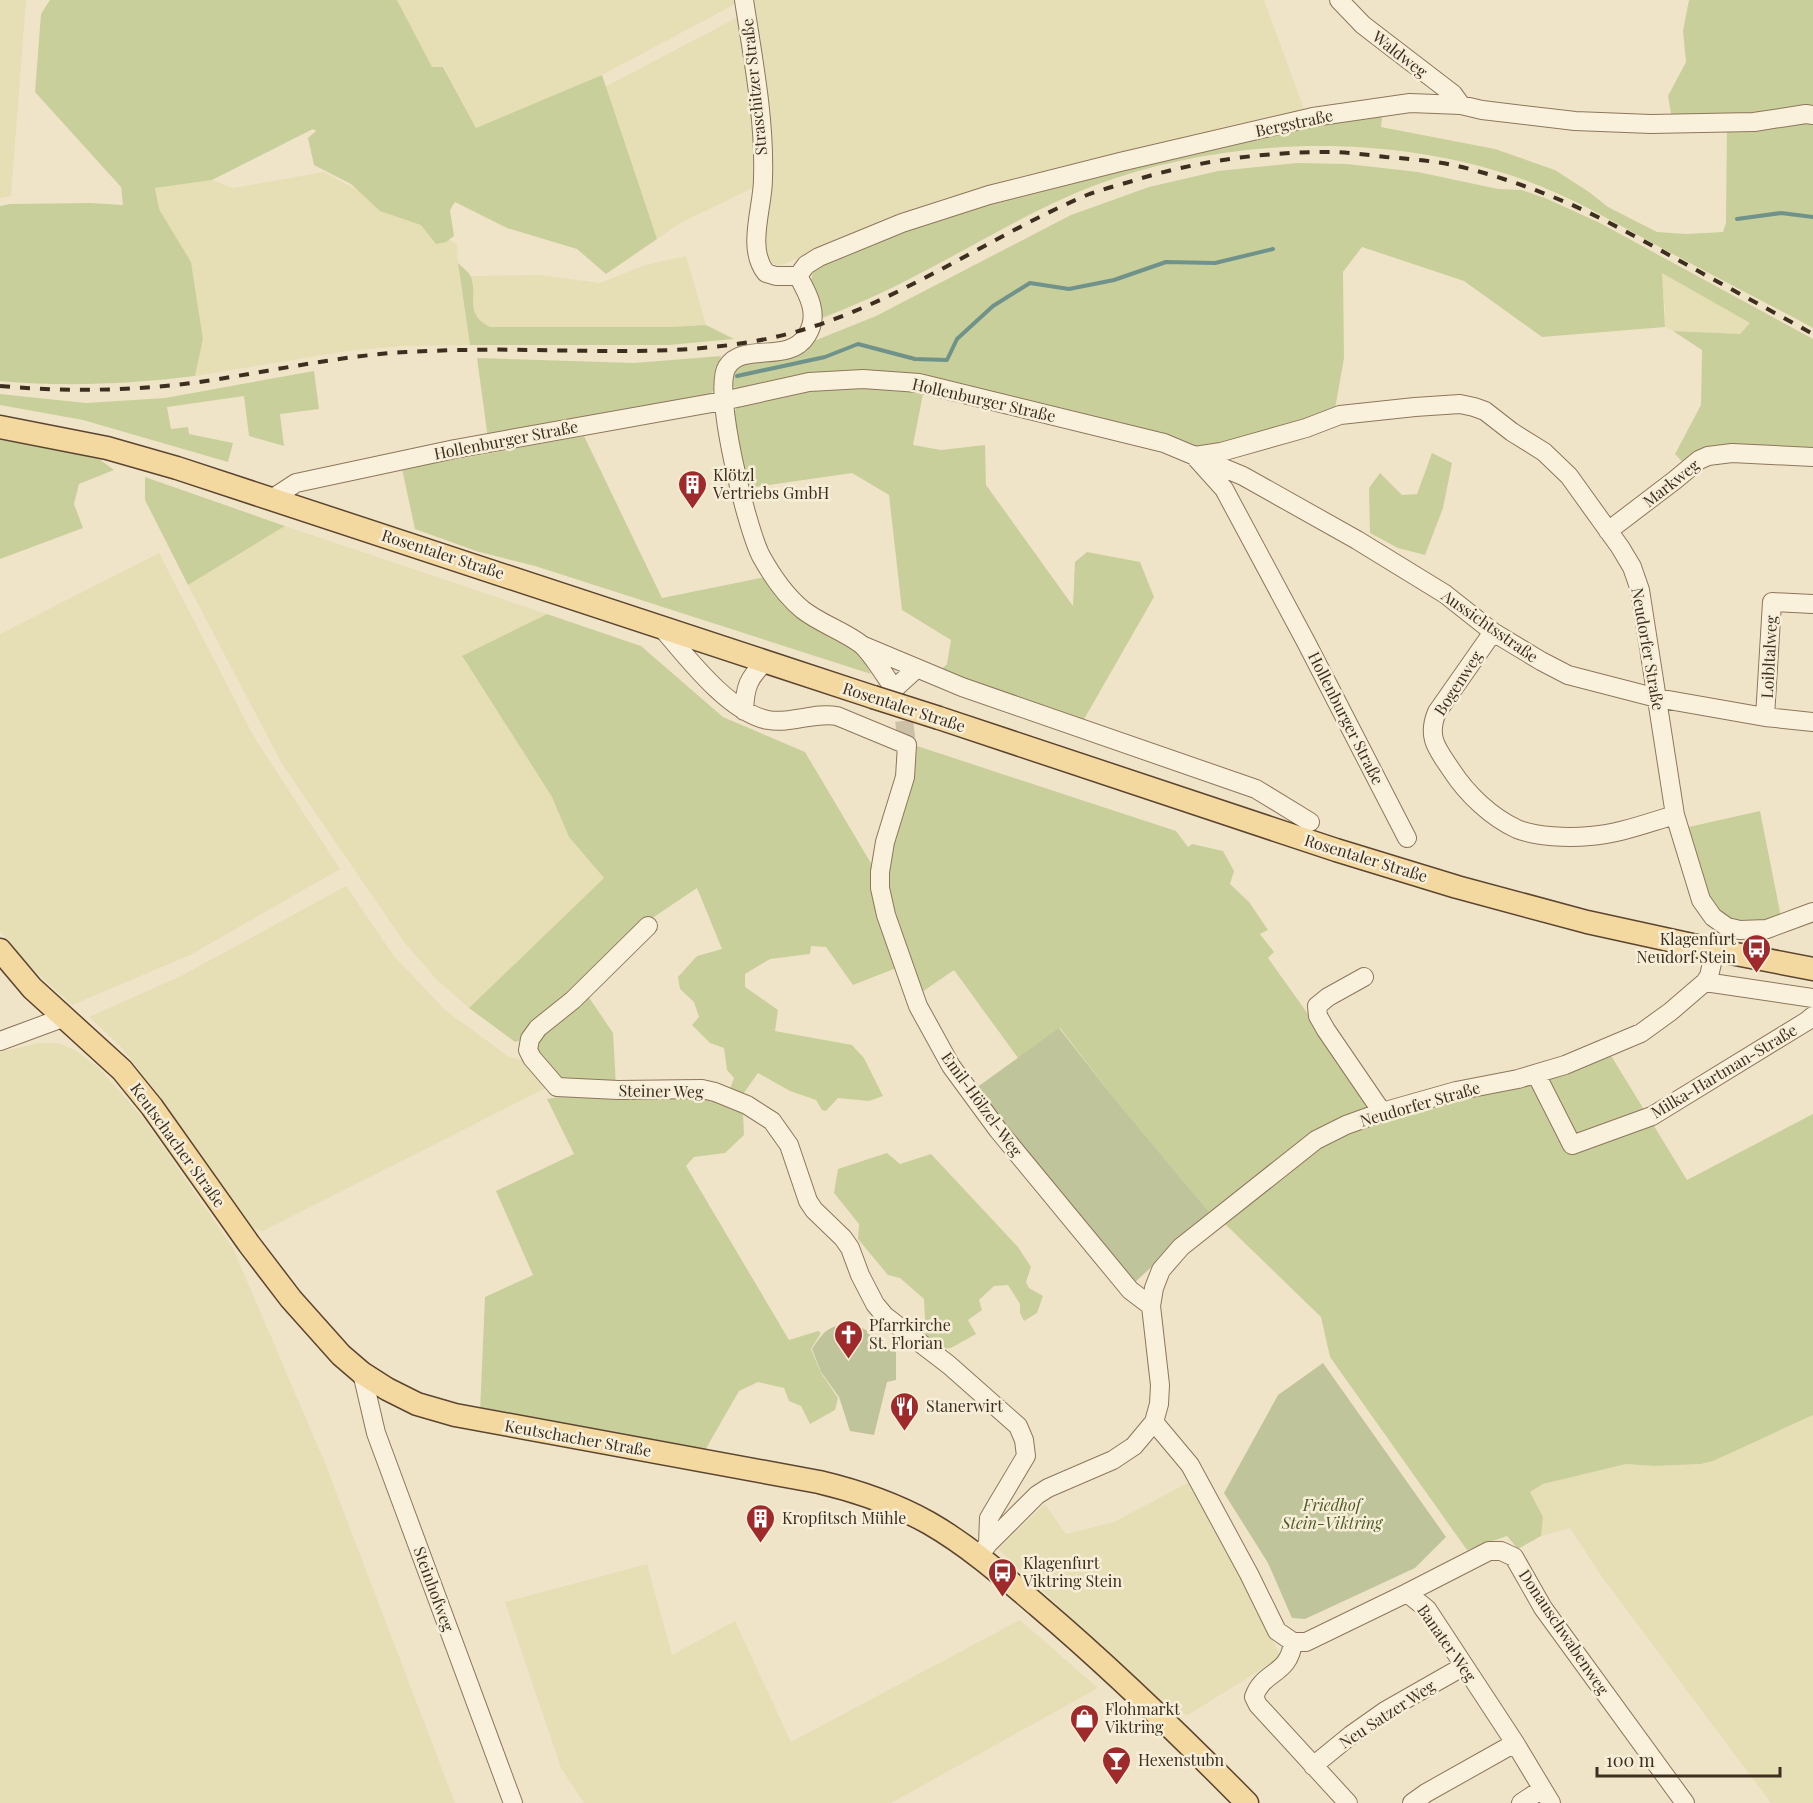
<svg xmlns="http://www.w3.org/2000/svg" width="1813" height="1803" font-family="'Playfair Display',serif">
<rect width="100%" height="100%" fill="#f0e4c8"/>
<path fill="#e6deb5" d="M0,0H26L11,196L0,198Z
M397,0H737V3L602,75L476,128L444,67L432,68Z
M748,0H1264L1304,109L1294,115L945,198L893,216L782,265L771,264L764,254Z
M738,17L748,73L755,187L680,223L657,239L605,87Z
M324,172L457,244L458,263L470,345L403,346L348,351L195,376L203,339L191,262L159,209L155,188L212,180L233,188Z
M686,256L706,325L671,327H490L481,322L475,315L470,276L539,275L600,283L645,265Z
M1661,272L1750,323L1740,334L1673,331L1665,327V309Z
M285,526L547,614L462,657L552,797L569,837L604,878L469,1008L437,980L404,942L282,764L188,585Z
M159,553L254,737L340,869L190,955L72,1005L27,964L0,931V634Z
M346,886L394,956L445,1010L509,1057L524,1060L548,1087L263,1231L252,1228L156,1091L120,1046L89,1017L183,975Z
M39,1043H57L75,1050L99,1068L144,1119L233,1248L325,1463L455,1803H0V1052Z
M1813,1415V1803H1771L1602,1577L1570,1528L1541,1536L1543,1517L1530,1492L1543,1484L1626,1464L1655,1466L1701,1464L1713,1461Z
M1191,1481L1281,1657L1188,1715L1169,1710L998,1549L1045,1504L1066,1534L1114,1522Z
M647,1564L672,1655L735,1621L791,1742L1020,1620L1098,1688L891,1803H584L561,1768L505,1602Z"/>
<path fill="#c9cf9b" d="M50,0H397L432,67H443L476,128L602,75L657,239L606,274L577,249L507,228L455,202L450,210L454,236L446,242L436,244L421,225L380,211L351,184L314,165L308,138L316,131L313,129L212,180L155,188L159,209L191,262L203,339L195,376C130,384 65,387 0,381V206L10,204L91,203L123,205L121,187L35,92L41,14Z
M1689,0H1813V328C1761,300 1708,273 1656,245C1610,220 1566,194 1516,177C1382,132 1224,137 1093,186C1031,210 974,246 915,276C883,293 851,307 817,320L811,281L814,268L825,259L985,200L1383,109L1381,127L1495,149L1555,170L1589,192L1608,207L1657,232L1686,234L1723,232L1726,223L1727,118L1672,119L1668,96L1686,62L1683,31Z
M1297,163L1347,164L1418,172L1498,189L1522,190L1545,198L1600,223L1813,339V453L1684,464L1675,454L1701,405L1702,350L1673,331L1740,334L1750,323L1662,273L1665,327L1542,337L1464,281L1362,247L1343,272L1344,358L1335,409L1208,449L983,390L921,380L742,389L732,387L729,372L738,363L806,352L814,341L876,316L1071,215L1149,187L1218,171Z
M458,263C462,267 469,272 471,277C478,298 464,314 490,327H671L706,325L734,339L669,345H470Z
M721,356L715,389L708,396L488,439L477,358L634,363Z
M314,371L319,409L280,414L284,446L249,436L244,396L167,407L171,429L188,427L189,434L233,443L228,462L83,420L0,405V394L86,403L165,398Z
M863,384L923,394L913,445L941,450L985,445L986,485L1073,606L1075,562L1087,552L1140,562L1154,597L1083,721L982,688L942,669L947,664L951,640L902,610L889,495L852,473L749,488L733,414L741,401L809,387Z
M584,436L662,598L765,577L860,654L871,674L535,566L476,551L415,529L402,469Z
M0,440L29,444L99,459L114,470L79,484L74,504L83,528L0,559Z
M1432,453L1452,463L1443,508L1425,555L1398,548L1370,533L1369,488L1380,473L1402,495L1417,494Z
M145,477L285,526L188,585L145,500Z
M547,614L641,646L723,717L805,752L875,870L899,967L853,985L826,947L811,946L810,954L770,959L745,974V987L778,1010L775,1031L852,1045L864,1058L883,1096L869,1101L838,1098L826,1111L822,1110L816,1100L790,1091L758,1073L743,1094L730,1089L734,1078L727,1070L724,1048L710,1043L692,1025L699,1017L694,1002L680,989L678,977L697,956L722,949L697,888L648,921L524,1039L515,1042L469,1008L604,878L569,837L552,797L462,656Z
M914,745L1176,831L1188,847L1192,844L1223,851L1234,871L1230,884L1249,902L1268,930L1260,934L1274,952L1268,958L1365,1094L1369,1110L1210,1213L1114,1098L1060,1028L1018,1058L954,970L922,992L897,930L886,877Z
M1760,811L1781,917L1757,926L1736,925L1717,914L1706,899L1684,828Z
M586,993L613,1033L616,1086L556,1079L533,1045Z
M1610,1054L1687,1180L1813,1114V1415L1713,1461L1701,1464L1655,1466L1626,1464L1543,1484L1530,1492L1543,1517L1541,1536L1518,1549L1507,1536L1467,1550L1330,1357L1321,1317L1222,1221L1342,1132Z
M582,1093L701,1096L728,1103L743,1113L744,1135L725,1153L694,1157L686,1166L789,1340L818,1331L821,1333L811,1349L821,1373L838,1398L835,1410L810,1424L801,1406L789,1401L784,1388L758,1382L739,1391L704,1452L480,1412L485,1297L533,1275L496,1191L574,1154L547,1099Z
M887,1153L900,1164L931,1154L1018,1247L1031,1267L1026,1282L1029,1288L1043,1296L1037,1313L1024,1321L1020,1313V1304L1008,1285L994,1286L979,1300L982,1310L968,1320L976,1334L951,1348L938,1349L926,1340L924,1299L900,1278L888,1275L858,1239L859,1224L834,1193L838,1169Z"/>
<path fill="#bfc49a" d="M1059,1028L1114,1098L1210,1213L1133,1284L976,1088Z
M852,1323L868,1331L867,1333L877,1339L876,1342L896,1352V1380L887,1382L874,1435L850,1431L839,1397L821,1372L812,1349C826,1328 828,1327 852,1323Z
M1323,1363L1446,1537L1415,1568L1305,1619L1292,1618L1268,1563L1224,1493L1278,1395Z"/>
<g fill="none" stroke-linecap="round" stroke-linejoin="round">
<path stroke="#6f938a" stroke-width="4" d="M1737,219L1781,213L1813,217
M737,376L825,357L858,344L915,359L947,360L957,339L993,306L1030,283L1069,289L1114,280L1166,262L1215,263L1273,249"/>
<path stroke="#ccc0a6" stroke-width="18" stroke-dasharray="18 9" stroke-linecap="butt" d="M896,695L904,720L907,745"/>
<defs>
<path id="minor" d="M744,0C753,59 765,119 763,179C763,208 746,248 766,273L776,276H798C808,294 820,315 807,335C789,365 743,341 727,367C712,390 747,529 761,556C772,576 786,596 803,610C821,624 844,631 862,645C872,654 886,677 894,689L916,669
M1339,0L1363,25L1453,94L1461,105
M798,276L806,265L819,257L902,223L989,195L1120,162L1313,117L1410,103L1461,105L1482,110L1575,121L1651,124L1754,122L1806,114L1813,115
M1195,456L1221,452L1306,428L1340,415L1415,407L1460,404L1474,407L1485,411L1512,432L1544,452L1569,476L1620,547L1632,567L1640,590L1675,815L1701,900L1713,917L1727,927L1740,930L1767,929L1813,912
M1197,459L1224,489L1306,642L1407,838
M273,498L296,483L455,449L723,401L809,382L863,379L919,383L1164,443L1243,476L1357,540L1445,594L1493,632L1541,661L1568,675L1657,698L1765,717L1813,722
M1608,531L1675,480L1699,460L1708,456L1732,453L1813,457
M661,627C686,656 729,713 768,720C791,724 814,712 837,716L907,745L905,777L885,842L880,872V888L886,915L918,1006L951,1066L998,1130L1130,1290L1151,1306
M1493,632L1437,712C1426,738 1438,750 1452,771C1467,794 1491,817 1517,829C1536,837 1569,838 1590,836C1619,834 1647,823 1675,815
M864,646L962,687L1256,789L1310,822
M744,711C745,687 748,678 766,661
M1765,717L1772,602L1813,604
M648,926L573,1000L538,1028L530,1039L528,1050L532,1058L557,1087L618,1090L702,1089L715,1092L747,1105L772,1121L789,1145L808,1201L814,1210L843,1238L850,1248L860,1275L875,1304L885,1316L949,1365L1018,1426L1024,1440L1026,1456L989,1518L988,1544
M1364,977L1328,997L1317,1006L1318,1016L1326,1030L1382,1112
M1705,982L1813,998
M0,1041L65,1017
M1536,1074L1572,1145L1652,1116L1807,1021L1813,1016
M362,1373L376,1433L513,1803
M1154,1422L1190,1465L1249,1574L1277,1631L1293,1642
M979,1556L988,1544L1037,1495L1048,1488L1113,1460L1134,1446L1154,1422L1159,1404L1160,1385L1151,1306L1154,1288L1161,1270L1181,1247L1316,1140L1346,1125L1382,1112L1456,1091L1518,1079L1565,1065L1641,1033L1670,1012L1705,982L1709,976L1715,950
M1407,1593L1489,1551H1501L1514,1557L1543,1608L1685,1803
M1293,1642H1306L1407,1593L1427,1609L1515,1743L1551,1803
M1293,1642C1289,1676 1263,1670 1254,1697L1258,1705L1348,1803
M1313,1766L1351,1735L1385,1711L1464,1666
M1412,1803L1426,1793L1515,1743
M1521,1803L1542,1789"/>
<path id="major" d="M0,427L107,448L177,468L873,697
M939,718L1336,850L1457,887L1587,922L1715,950L1813,969
M0,950L32,988L122,1070L152,1107L249,1244L291,1299L341,1355L362,1373L387,1389L417,1404L455,1415L819,1482C857,1491 895,1504 929,1523C969,1546 1003,1576 1038,1606C1111,1668 1180,1735 1247,1803"/>
</defs>
<use href="#minor" stroke="#8d765c" stroke-width="20"/>
<use href="#major" stroke="#5b4430" stroke-width="25"/>
<use href="#minor" stroke="#faf1dc" stroke-width="18"/>
<use href="#major" stroke="#f3d9a0" stroke-width="22"/>
<path stroke="#3d2e20" stroke-width="4" stroke-dasharray="10 10" stroke-linecap="butt" d="M0,386C67,392 133,391 199,382C268,372 337,356 406,352C447,350 489,349 530,350C619,351 708,356 795,332C899,303 988,237 1087,195C1105,188 1124,184 1142,178C1203,160 1266,152 1329,152C1348,152 1367,155 1386,157C1411,159 1437,161 1462,167C1498,176 1535,189 1570,204C1604,219 1638,238 1671,256C1718,282 1766,308 1813,334"/>
<defs>
<path id="major-bridge" d="M873,697L939,718"/>
</defs>
<use href="#major-bridge" stroke="#5b4430" stroke-width="25" stroke-linecap="butt"/>
<use href="#major-bridge" stroke="#f3d9a0" stroke-width="22"/>
</g>
<defs>
<symbol id="building-pin" viewBox="-11 -11 22 30"><path d="M0 17L-7.5 6A9.5 9.5 0 1 1 7.5 6Z" fill="#9e2a2b" stroke="#f7eed8"/><path d="M-4-6H4V6H1V3H-1V6H-4ZM-2.5-4.3h1.7v1.8h-1.7ZM.8-4.3h1.7v1.8H.8ZM-2.5-1h1.7V.8h-1.7ZM.8-1h1.7V.8H.8Z" fill="#fff"/></symbol>
<symbol id="bus-pin" viewBox="-11 -11 22 30"><path d="M0 17L-7.5 6A9.5 9.5 0 1 1 7.5 6Z" fill="#9e2a2b" stroke="#f7eed8"/><path d="M-5-6H5V4H4V6H2V4H-2V6H-4V4H-5ZM-3.5-4V0h7V-4ZM-3.5 1.2v1.5H-2V1.2ZM2 1.2v1.5H3.5V1.2Z" fill="#fff"/></symbol>
<symbol id="church-pin" viewBox="-11 -11 22 30"><path d="M0 17L-7.5 6A9.5 9.5 0 1 1 7.5 6Z" fill="#9e2a2b" stroke="#f7eed8"/><path d="M-1.2-6h2.4v3.5h3.3v2.4h-3.3V6h-2.4V-.1h-3.3v-2.4h3.3Z" fill="#fff"/></symbol>
<symbol id="restaurant-pin" viewBox="-11 -11 22 30"><path d="M0 17L-7.5 6A9.5 9.5 0 1 1 7.5 6Z" fill="#9e2a2b" stroke="#f7eed8"/><path d="M-5-6h1v4h1v-4h1v4h1v-4h1v5L-1.5 .5V6h-2V.5L-5-1ZM5-6V6H3V1.5H1.5Q1.5-4 5-6Z" fill="#fff"/></symbol>
<symbol id="shop-pin" viewBox="-11 -11 22 30"><path d="M0 17L-7.5 6A9.5 9.5 0 1 1 7.5 6Z" fill="#9e2a2b" stroke="#f7eed8"/><path d="M-5-2.5h2.3a2.7 3.5 0 0 1 5.4 0H5L5.5 6h-11ZM-1.5-2.5h3a1.5 2.3 0 0 0-3 0Z" fill="#fff"/></symbol>
<symbol id="bar-pin" viewBox="-11 -11 22 30"><path d="M0 17L-7.5 6A9.5 9.5 0 1 1 7.5 6Z" fill="#9e2a2b" stroke="#f7eed8"/><path d="M-6-5H6L.8 .8V4.5H3.5V6h-7V4.5H-.8V.8Z" fill="#fff"/></symbol>
</defs>
<g fill-rule="evenodd">
<use href="#building-pin" x="676" y="468" width="33" height="45"/>
<use href="#bus-pin" x="1740" y="932" width="33" height="45"/>
<use href="#church-pin" x="832" y="1318" width="33" height="45"/>
<use href="#restaurant-pin" x="888" y="1390" width="33" height="45"/>
<use href="#building-pin" x="744" y="1502" width="33" height="45"/>
<use href="#bus-pin" x="986" y="1556" width="33" height="45"/>
<use href="#shop-pin" x="1068" y="1702" width="33" height="45"/>
<use href="#bar-pin" x="1100" y="1744" width="33" height="45"/>
</g>
<g text-anchor="middle" stroke-width="5" stroke-linejoin="round" paint-order="stroke">
<g font-size="16" fill="#3d2e20" stroke="#f7eed8">
<text transform="translate(1400 54) rotate(38)" y="6">Waldweg</text>
<text transform="translate(754 87) rotate(-96)" y="6">Straschitzer Straße</text>
<text transform="translate(1294 123) rotate(-12)" y="6">Bergstraße</text>
<text transform="translate(984 400) rotate(13)" y="6">Hollenburger Straße</text>
<text transform="translate(506 440) rotate(-11)" y="6">Hollenburger Straße</text>
<text transform="translate(1671 483) rotate(-38)" y="6">Markweg</text>
<text transform="translate(443 554) rotate(18)" y="6">Rosentaler Straße</text>
<text transform="translate(1490 626) rotate(35)" y="6">Aussichtsstraße</text>
<text transform="translate(1648 649) rotate(80)" y="6">Neudorfer Straße</text>
<text transform="translate(1769 657) rotate(-87)" y="6">Loibltalweg</text>
<text transform="translate(1458 683) rotate(-57)" y="6">Bogenweg</text>
<text transform="translate(904 707) rotate(18)" y="6">Rosentaler Straße</text>
<text transform="translate(1346 718) rotate(63)" y="6">Hollenburger Straße</text>
<text transform="translate(1366 858) rotate(17)" y="6">Rosentaler Straße</text>
<text transform="translate(1724 1071) rotate(-31)" y="6">Milka-Hartman-Straße</text>
<text transform="translate(661 1091) rotate(1)" y="6">Steiner Weg</text>
<text transform="translate(982 1104) rotate(54)" y="6">Emil-Hölzel-Weg</text>
<text transform="translate(1420 1104) rotate(-16)" y="6">Neudorfer Straße</text>
<text transform="translate(178 1145) rotate(54)" y="6">Keutschacher Straße</text>
<text transform="translate(578 1438) rotate(10)" y="6">Keutschacher Straße</text>
<text transform="translate(434 1589) rotate(70)" y="6">Steinhofweg</text>
<text transform="translate(1564 1632) rotate(56)" y="6">Donauschwabenweg</text>
<text transform="translate(1447 1643) rotate(55)" y="6">Banater Weg</text>
<text transform="translate(1387 1714) rotate(-33)" y="6">Neu Satzer Weg</text>
</g>
<g font-size="16" fill="#3d2e20" stroke="#f7eed8" text-anchor="start">
<text x="713" y="481">Klötzl<tspan x="713" dy="18">Vertriebs GmbH</tspan></text>
<text x="1736" y="945" text-anchor="end">Klagenfurt<tspan x="1736" dy="18">Neudorf Stein</tspan></text>
<text x="869" y="1331">Pfarrkirche<tspan x="869" dy="18">St. Florian</tspan></text>
<text x="926" y="1412">Stanerwirt</text>
<text x="782" y="1524">Kropfitsch Mühle</text>
<text x="1023" y="1569">Klagenfurt<tspan x="1023" dy="18">Viktring Stein</tspan></text>
<text x="1105" y="1715">Flohmarkt<tspan x="1105" dy="18">Viktring</tspan></text>
<text x="1138" y="1766">Hexenstubn</text>
</g>
<g font-size="16" font-style="italic" fill="#4d5a26" stroke="#f7eed8">
<text x="1332" y="1511">Friedhof<tspan x="1332" dy="18">Stein-Viktring</tspan></text>
</g>
</g>
<path d="M1597 1767v9h183v-9" fill="none" stroke="#3d2e20" stroke-width="3"/>
<text x="1606" y="1767" font-size="18" fill="#3d2e20" stroke="#f7eed8" stroke-width="4.5" paint-order="stroke">100 m</text>
</svg>
